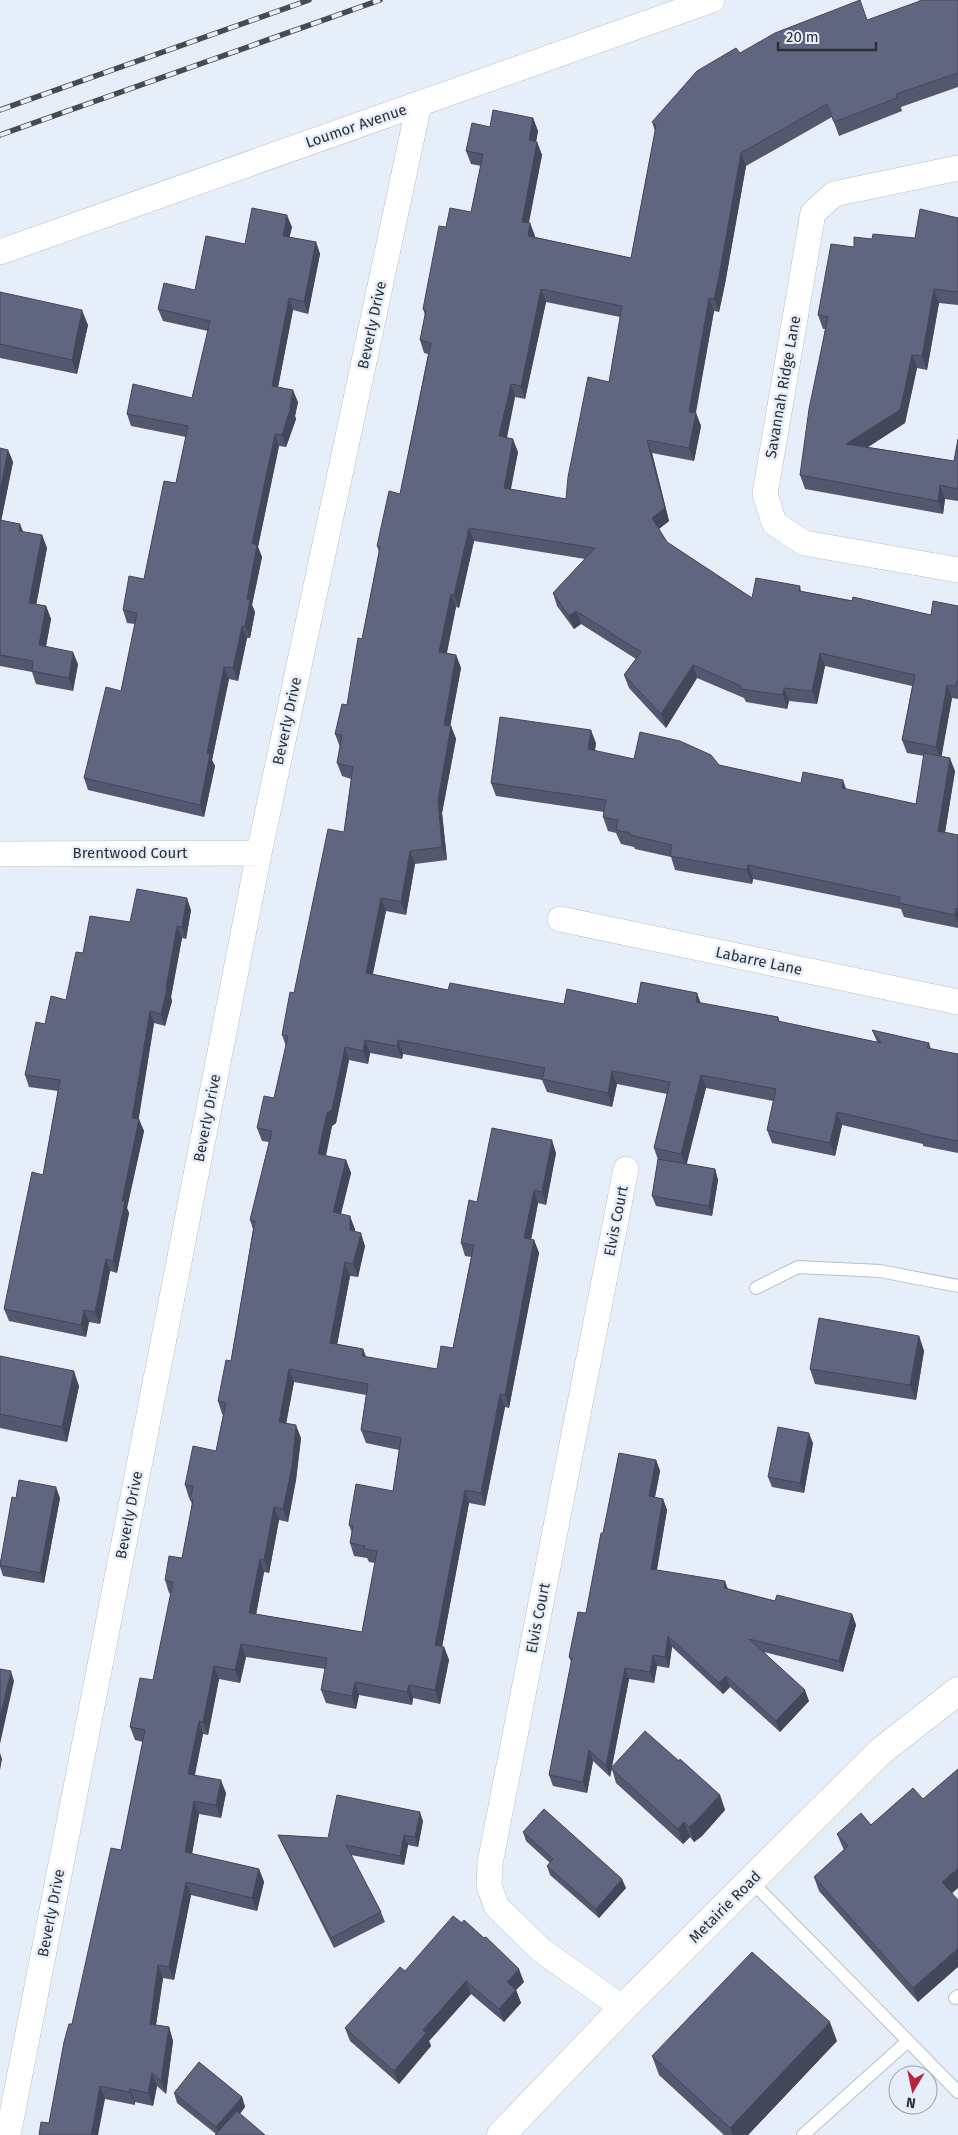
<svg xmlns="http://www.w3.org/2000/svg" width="958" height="2135" font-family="'Fira Sans',sans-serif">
<rect width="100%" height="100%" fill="#e6eff9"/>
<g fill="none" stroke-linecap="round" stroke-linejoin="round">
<defs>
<path id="lane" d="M756,1288L798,1267L880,1271L958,1286
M751,1881L958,2092
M955,1998L958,1996
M803,2135L908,2041"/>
<path id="street" d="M958,168L834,194L813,213L765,494L774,523L804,543L958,570
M0,252L712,0
M0,854L259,853
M560,919L958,1002
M623,2008L541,1950L497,1907L489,1886L490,1863L626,1169
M8,2135L259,853L419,104"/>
<path id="secondary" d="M501,2135L623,2008L881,1751L958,1691"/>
</defs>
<use href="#lane" stroke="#b7c0c9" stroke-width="14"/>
<use href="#street" stroke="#b7c0c9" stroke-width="26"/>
<use href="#secondary" stroke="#b7c0c9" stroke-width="29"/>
<use href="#lane" stroke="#fff" stroke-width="12"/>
<use href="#street" stroke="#fff" stroke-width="25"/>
<use href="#secondary" stroke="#fff" stroke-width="28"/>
<defs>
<path id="rail" d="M0,110L309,0
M0,135L380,0"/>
</defs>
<use href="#rail" stroke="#474b50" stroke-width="5.5"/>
<use href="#rail" stroke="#e6eff9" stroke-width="4" stroke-dasharray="11" stroke-linecap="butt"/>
</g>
<path fill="#53586e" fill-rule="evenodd" d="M958,0V87L901,107L902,111L839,136L832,117L746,166L725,284L719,312L714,311L696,413L701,426L694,461L652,453L669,521L659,529L667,542L752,598L800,586L801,591L931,615L958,606V699L952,698L941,756L955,771L945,832L958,835V928L904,917L901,909L753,879L752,884L675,870L671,857L635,849L634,847L621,844L616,833L608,831L603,817L604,812L496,796L491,783L596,743L595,751L634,759L719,765L801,783L846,789L916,804L924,756L907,753L902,740L912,686L825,666L817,704L789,701L787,709L746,702L744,698L697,678L666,728L629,688L624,675L636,659L581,624L574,629L557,606L553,593L585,559L474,541L459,608L456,607L447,653L456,655L461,668L450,726H451L456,739L442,813L447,860L415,864L406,915L386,911L373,974L448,990L564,1004H637L701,1003L778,1017L780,1022L877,1042L872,1030L929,1043L931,1049L958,1054V1153L923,1146V1144L842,1125L835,1156L772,1143L767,1130L773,1101L706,1088L686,1164L715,1169L718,1180L712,1216L656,1206L652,1196L658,1160L654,1148L667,1094L617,1084L612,1107L547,1092L542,1080L403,1054L402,1059L370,1053L368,1064L349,1060L336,1123L332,1126L326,1156L346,1160L351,1173L341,1214L355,1229V1232L365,1246L358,1277L350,1276L337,1344L363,1349L366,1357L437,1369L453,1348L471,1257L465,1256L461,1243L477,1202L556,1153L546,1205L538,1203L531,1239L534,1240L539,1253L509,1408L505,1407L485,1506L469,1503L442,1647H444L449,1660L440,1704L413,1698L412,1705L359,1695L356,1709L326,1703L321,1690L325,1669L246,1657L240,1683L219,1679L208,1735L203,1734L195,1775L226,1793L221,1818L199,1814L192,1854L259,1869L264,1882L257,1911L191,1895L174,1980L163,1978L156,2025L169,2027L173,2041L166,2094L157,2086L153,2106L135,2102V2105L105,2099L49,2123L72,2024L121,1850L143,1742L135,1740L130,1727L153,1680L171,1594L169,1593L165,1580L182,1558L192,1505L190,1498H189L185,1485L216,1451L223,1415L222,1414L218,1401L231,1361L253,1229L250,1220L269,1142L262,1141L257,1128L274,1098L286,1046L282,1035L294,993L344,832L351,779L342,776L337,763L340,747L335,734L347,705L362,639L379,552L377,546L400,494L428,354L424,353L420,340L425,315L423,309L446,227L471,212L481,166L471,164L466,151L490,127L533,118L538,131L536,141L537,142L542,155L529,223H530L535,237L631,258L655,131L652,122L740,53L867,20ZM546,302L620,317L609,382L566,499L511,489L518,452L507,438L515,397L525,399ZM294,1382L366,1395L361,1430L366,1443L399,1450L393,1491L349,1525L352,1533L350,1543L354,1556L367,1558L369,1562L375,1563L362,1632L256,1614L264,1572L269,1573L279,1520L288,1522L296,1480L301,1438L286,1423Z
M958,218V305L939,303L927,370L917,368L905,423L868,447L954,461L958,439V501L945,499L943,514L805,489L800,475L825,329H823L818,315L854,247L872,239L915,238Z
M292,227L289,237L316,242L320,254L308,314L293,310L278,387L298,402L295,416L296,419L286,447L279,446L258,547L262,557L252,605L255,612L250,638H247L238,681L229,679L212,760L215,766L204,817L88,790L84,778L121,691L135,624L127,623L123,610L144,579L176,483L186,437L131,426L127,414L192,398L208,331L163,321L158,309L195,290L245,244Z
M0,292L88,325L77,374L0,358Z
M0,448L8,450L13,462L1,520L23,532L42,535L47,548L36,605L46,606L51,619L46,646L78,664L73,691L36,684L32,672L0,666Z
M191,910L186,939L182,938L171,997L172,1001L165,1026L154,1023L138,1119L144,1131L127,1208L129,1213L117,1273L110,1271L100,1324L89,1322L86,1337L9,1321L4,1309L43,1175L58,1091L29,1087L25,1075L45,1024L66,1000L83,953L130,922Z
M919,1336L924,1351L916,1400L815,1384L810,1369Z
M0,1356L79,1386L67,1442L0,1428Z
M813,1443L804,1493L772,1487L768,1477Z
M656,1460L660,1471L655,1497L663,1499L667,1510L657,1570L775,1601L852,1614L856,1625L843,1672L764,1652L809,1701L780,1732L730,1687L723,1694L672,1647L669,1668L657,1666L654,1683L629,1679L612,1766L679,1761L720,1795L725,1810L702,1836L694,1842L690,1837L683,1844L616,1783L612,1769L610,1777L593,1761L587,1793L553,1786L549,1775L571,1662L569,1657L586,1613L603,1533Z
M16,1498H60L44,1583L3,1576L0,1567V1562Z
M423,1821L418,1847L408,1845L404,1865L351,1855L381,1912L385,1922L334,1948L282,1844L278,1835L328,1838Z
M871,1825L952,1893L918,2002L819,1891L814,1877L844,1850L843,1848L837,1834Z
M523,1832L626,1888L599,1918L550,1875L547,1866L550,1863L526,1841Z
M405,1971L524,1982L516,1990L521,2003L504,2022L471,1994L429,2041L431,2046L399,2084L350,2041L345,2028Z
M837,2041L748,2135H724L659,2075L652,2056Z
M174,2093L242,2097L245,2107L240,2114L216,2134L177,2103Z"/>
<path fill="#44475a" d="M533,118L538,131L534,153L529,140Z
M537,142L542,155L526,235L522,222Z
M741,153L746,166L725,284L719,312L714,299Z
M287,215L292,227L287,248L283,236Z
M530,223L535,236L532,249L528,236Z
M316,242L320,254L308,314L304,302Z
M541,289L546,302L525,399L521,386Z
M934,289L939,303L927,370L922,356Z
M289,298L293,310L276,398L272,386Z
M709,298L714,311L693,425L689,412Z
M82,310L88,325L77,374L72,360Z
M912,355L917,368L905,423L851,458L846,444Z
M511,384L515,397L504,449L499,436Z
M293,390L298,402L295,416L296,419L286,447L282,435L290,407Z
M696,413L701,426L694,461L689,448Z
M275,434L279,446L258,547L262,557L252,605L255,612L250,638L245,626L247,599L252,543Z
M513,439L518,452L508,501L504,488Z
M647,440L652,453L669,521L656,531L652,518Z
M8,450L13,462L0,527V492Z
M940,485L945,499L943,514L938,501Z
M20,524L25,536L19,531Z
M469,528L474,541L459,608L454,595Z
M42,535L47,548L34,616L29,603Z
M451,594L456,607L444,665L439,652Z
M46,606L51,619L44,657L39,645Z
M576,611L581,624L574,629L569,616Z
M242,626L247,638L238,681L233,668Z
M73,652L78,664L73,691L69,678Z
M820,653L825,666L817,704L812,691Z
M456,655L461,668L448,738L444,725Z
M693,665L697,678L666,728L661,714Z
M224,667L229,679L212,760L215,766L204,817L200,805L207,753Z
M947,685L952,698L941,760L936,747Z
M784,688L789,701L787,709L783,695Z
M451,726L456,739L442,813L447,860L442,847L438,800Z
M591,730L596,743L593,763L588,749Z
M950,758L955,771L943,845L938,831Z
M843,780L848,794L842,788Z
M410,851L415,864L406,915L401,902Z
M748,865L753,879L752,884L747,870Z
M187,898L191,910L186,939L182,927Z
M381,898L386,911L370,986L366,973Z
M956,908L958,913V924L955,915Z
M177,926L182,938L171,997L172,1001L165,1026L161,1014Z
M697,993L702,1006L696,1002Z
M150,1011L154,1023L137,1130L132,1118Z
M365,1040L370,1053L368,1064L363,1051Z
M398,1040L403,1054L402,1059L397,1046Z
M345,1047L349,1060L336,1123L332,1126L323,1167L318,1154L327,1113Z
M612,1071L617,1084L612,1107L608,1093Z
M701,1075L706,1088L686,1167L681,1154Z
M837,1112L842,1125L835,1156L830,1143Z
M139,1119L144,1131L127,1208L129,1213L117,1273L113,1261L122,1201Z
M552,1140L556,1153L546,1205L542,1192Z
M346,1160L351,1173L338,1225L333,1212Z
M715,1169L718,1180L712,1216L709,1206Z
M534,1190L538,1203L529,1251L524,1238Z
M350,1216L355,1229L354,1244L350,1230Z
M361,1233L365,1246L358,1277L353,1264Z
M534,1240L539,1253L509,1408L505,1395Z
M106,1259L110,1271L100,1324L95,1312Z
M345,1262L350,1276L335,1356L330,1343Z
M84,1310L89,1322L86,1337L81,1325Z
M919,1336L924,1351L916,1400L910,1385Z
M363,1349L368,1362L362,1356Z
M289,1369L294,1382L284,1435L279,1422Z
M74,1371L79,1386L67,1442L62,1427Z
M500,1394L505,1407L485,1506L481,1493Z
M296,1425L301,1438L296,1480L288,1522L283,1509Z
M809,1433L813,1443L804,1493L800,1483Z
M656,1460L660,1471L653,1507L649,1496Z
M56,1487L60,1498L44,1583L40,1573Z
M465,1490L469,1503L440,1658L435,1645Z
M663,1499L667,1510L655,1580L651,1569Z
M274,1507L279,1520L269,1573L264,1560Z
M260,1559L264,1572L254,1626L249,1613Z
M725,1581L729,1592L724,1588Z
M852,1614L856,1625L843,1672L839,1661Z
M668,1636L672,1647L669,1668L665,1657Z
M241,1644L246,1657L240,1683L235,1670Z
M444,1647L449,1660L440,1704L435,1690Z
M653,1655L657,1666L654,1683L650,1672Z
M214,1666L219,1679L208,1735L203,1722Z
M625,1668L629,1679L610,1777L606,1766Z
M11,1671L14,1681L0,1744V1717Z
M726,1676L730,1687L723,1694L719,1683Z
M355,1682L359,1695L356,1709L352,1696Z
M409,1685L413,1698L412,1705L407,1692Z
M805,1690L809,1701L780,1732L776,1721Z
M199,1721L203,1734L192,1787L188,1774Z
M589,1750L593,1761L587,1793L583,1782Z
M0,1753L2,1759L0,1770Z
M221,1780L226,1793L221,1818L216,1805Z
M720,1795L725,1810L702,1836L694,1842L689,1827Z
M194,1801L199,1814L190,1865L185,1852Z
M420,1812L423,1821L418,1847L415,1837Z
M684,1822L690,1837L683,1844L678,1829Z
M404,1835L408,1845L404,1865L400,1856Z
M958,1868V1888L948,1897L942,1882Z
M259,1869L264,1882L257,1911L252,1898Z
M622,1879L626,1888L599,1918L596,1909Z
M186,1882L191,1895L174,1980L169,1967Z
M958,1948V1967L918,2002L913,1988Z
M158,1965L163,1978L154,2038L150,2024Z
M519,1969L524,1982L516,1990L521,2003L504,2022L499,2009L507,1982Z
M466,1981L471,1994L429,2041L431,2046L399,2084L394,2071L423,2030Z
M830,2022L837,2041L748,2135H733L730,2128Z
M169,2027L173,2041L166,2094L161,2081Z
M152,2073L157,2086L153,2106L148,2093Z
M100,2086L105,2099L98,2135H91Z
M130,2089L135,2102V2105L130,2092Z
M242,2097L245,2107L222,2135H219L216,2127Z"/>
<path fill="#616680" stroke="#44475a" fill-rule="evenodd" d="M860,0L867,20L920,1V0H958V73L896,94L897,98L834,122L827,104L741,153L720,271L714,299L709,298L689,412L696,413L689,448L647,440L665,508L652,518L667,542L752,598L756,578L800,586L799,591L852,601L853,597L931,615L933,601L958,606V682L956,681V686L947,685L936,747L902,740L915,675L820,653L812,691L784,688L783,695L741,689V686L693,665L661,714L624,675L641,652L576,611L569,616L553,593L595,548L469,528L454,595L451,594L439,652L456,655L444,725L451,726L438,800L442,847L410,851L401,902L381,898L366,973L448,990L450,983L564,1004L567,989L637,1004L641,982L697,993L696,1002L778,1017V1021L881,1043L872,1030L929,1043L927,1048L958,1054V1141L919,1133V1131L837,1112L830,1143L767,1130L776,1089L701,1075L681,1154L654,1148L670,1082L612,1071L608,1093L542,1079L545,1068L398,1040L397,1046L365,1040L363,1051L345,1047L332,1110L327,1113L318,1154L346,1160L333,1212L350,1216V1230L361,1233L353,1264L345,1262L330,1343L363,1349L362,1356L437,1369L441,1346L453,1348L474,1245L461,1243L469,1200L477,1202L492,1128L552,1140L542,1192L534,1190L524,1238L534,1240L505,1395L500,1394L481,1493L465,1490L435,1645L444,1647L435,1690L409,1685L407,1692L355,1682L352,1696L321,1690L327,1658L241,1644L235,1670L214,1666L203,1722L199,1721L188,1774L221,1780L216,1805L194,1801L185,1852L259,1869L252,1898L186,1882L169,1967L158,1965L150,2024L169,2027L161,2081L152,2073L148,2093L130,2089V2092L100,2086L91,2135H39L41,2122L49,2123L64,2042L69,2024H72L111,1848L121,1850L145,1730L130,1727L140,1678L153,1680L173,1582L165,1580L169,1556L182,1558L193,1500H190L193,1486L185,1485L193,1446L216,1451L226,1403L218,1401L226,1360L231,1361L255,1221L250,1220L272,1131L257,1128L264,1096L274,1098L288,1036L282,1035L290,992L294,993L328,829L344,832L353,767L337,763L342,735L335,734L342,704L347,705L358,638L362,639L380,547L377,546L389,491L400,494L431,343L420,340L426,310L423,309L439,226L446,227L450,208L471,212L483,154L466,151L472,123L490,127L493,110L533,118L529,140L537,142L522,222L530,223L528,236L631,258L656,126L652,122L697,71L736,48L740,53L775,33ZM541,289L622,306L609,382L588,377L568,477L566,499L504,488L513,439L499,436L511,384L521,386ZM289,1369L368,1384L361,1430L401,1438L393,1491L356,1484L349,1525L353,1526L350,1543L365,1546L364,1549L377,1551L362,1632L249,1613L260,1559L264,1560L274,1507L283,1509L292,1467L296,1425L279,1422Z
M252,208L287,215L283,236L316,242L304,302L289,298L272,386L293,390L290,407H291L282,435L275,434L252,543L257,545L247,599L250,600L245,626H242L233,668L224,667L207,753L210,754L200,805L84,778L106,687L121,691L137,613L123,610L129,576L144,579L164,481L176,483L188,426L127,414L133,384L192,398L210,321L158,309L164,283L195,290L206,236L245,244Z
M920,209L958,218V292L934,289L922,356L912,355L900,410L846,444L954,461L958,439V489L940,485L938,501L800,475L809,409L828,317L818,315L831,244L854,247V237L872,239L873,234L915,238Z
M0,292L82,310L72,360L0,344Z
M0,448L8,450L0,492Z
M0,520L20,524L19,531L42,535L29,603L46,606L39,645L73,652L69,678L32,671L33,661L0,655Z
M500,717L591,730L588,749L634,759L640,732L680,741L711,755L719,765L801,783L803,772L843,780L842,788L916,804L924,753L950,758L938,831L958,835V909L956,908L955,915L899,903L900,897L748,865L747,870L670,856L672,845L630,835V833L616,830L618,820L603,817L606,800L491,783Z
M137,889L187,898L182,927L177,926L166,988L167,989L161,1014L150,1011L132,1118L139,1119L122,1201H125L113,1261L106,1259L95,1312L84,1310L81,1325L4,1309L32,1172L43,1175L60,1080L25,1075L36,1022L45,1024L51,996L66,1000L76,952L83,953L90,916L130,922Z
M658,1159L715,1169L709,1206L652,1196Z
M819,1318L919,1336L910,1385L810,1369Z
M0,1356L74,1371L62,1427L0,1414Z
M778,1427L809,1433L800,1483L768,1477Z
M619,1453L656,1460L649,1496L663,1499L651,1569L725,1581L724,1588L775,1601L777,1595L852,1614L839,1661L749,1639L805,1690L776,1721L726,1676L719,1683L668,1636L665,1657L653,1655L650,1672L625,1668L606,1766L589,1750L583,1782L549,1775L572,1658L569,1657L578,1612L586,1613L601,1533H603Z
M19,1480L56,1487L40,1573L0,1565L12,1497L16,1498Z
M0,1669L11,1671L0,1717Z
M645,1731L679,1761L680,1759L720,1795L696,1821L689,1827L684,1822L678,1829L611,1768Z
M958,1769V1868L942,1882L958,1900V1948L913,1988L814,1877L848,1846L837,1834L861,1813L871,1825L913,1788L923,1799Z
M337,1795L420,1812L415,1837L404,1835L400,1856L346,1845L381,1912L331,1938L278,1835L328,1838Z
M544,1809L622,1879L596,1909L547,1866L553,1859L523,1832Z
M453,1916L462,1923L464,1920L484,1938L486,1937L519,1969L507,1982L516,1990L499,2009L466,1981L423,2030L426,2033L394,2071L345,2028L400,1967L405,1971Z
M752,1952L830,2022L730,2128L652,2056Z
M199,2062L242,2097L216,2127L174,2093Z
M237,2111L265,2135H215Z"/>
<g text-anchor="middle" stroke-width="5" stroke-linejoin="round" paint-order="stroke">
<g font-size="15" fill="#2c2f33" stroke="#e6eff9">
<text transform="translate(356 126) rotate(-19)" y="5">Loumor Avenue</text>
<text transform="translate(372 325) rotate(-78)" y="5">Beverly Drive</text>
<text transform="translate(783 387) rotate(-80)" y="5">Savannah Ridge Lane</text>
<text transform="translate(287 721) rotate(-78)" y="5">Beverly Drive</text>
<text x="130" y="858">Brentwood Court</text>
<text transform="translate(759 961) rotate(12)" y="5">Labarre Lane</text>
<text transform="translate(207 1118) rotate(-79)" y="5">Beverly Drive</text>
<text transform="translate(616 1221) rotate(-79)" y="5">Elvis Court</text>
<text transform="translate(129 1515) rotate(-79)" y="5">Beverly Drive</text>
<text transform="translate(538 1618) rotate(-79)" y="5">Elvis Court</text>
<text transform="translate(725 1907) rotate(-45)" y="5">Metairie Road</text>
<text transform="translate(51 1913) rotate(-79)" y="5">Beverly Drive</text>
</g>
</g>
<g transform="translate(913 2090) rotate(189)"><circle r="24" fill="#e6eff9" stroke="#9ca2aa"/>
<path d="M0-4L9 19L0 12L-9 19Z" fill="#b7253c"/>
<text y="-8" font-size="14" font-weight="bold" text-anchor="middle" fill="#2c2f33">N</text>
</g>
<path d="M778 42v8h98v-8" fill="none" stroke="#2c2f33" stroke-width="2.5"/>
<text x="786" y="42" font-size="15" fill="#2c2f33" stroke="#e6eff9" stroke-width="4" paint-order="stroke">20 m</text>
</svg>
